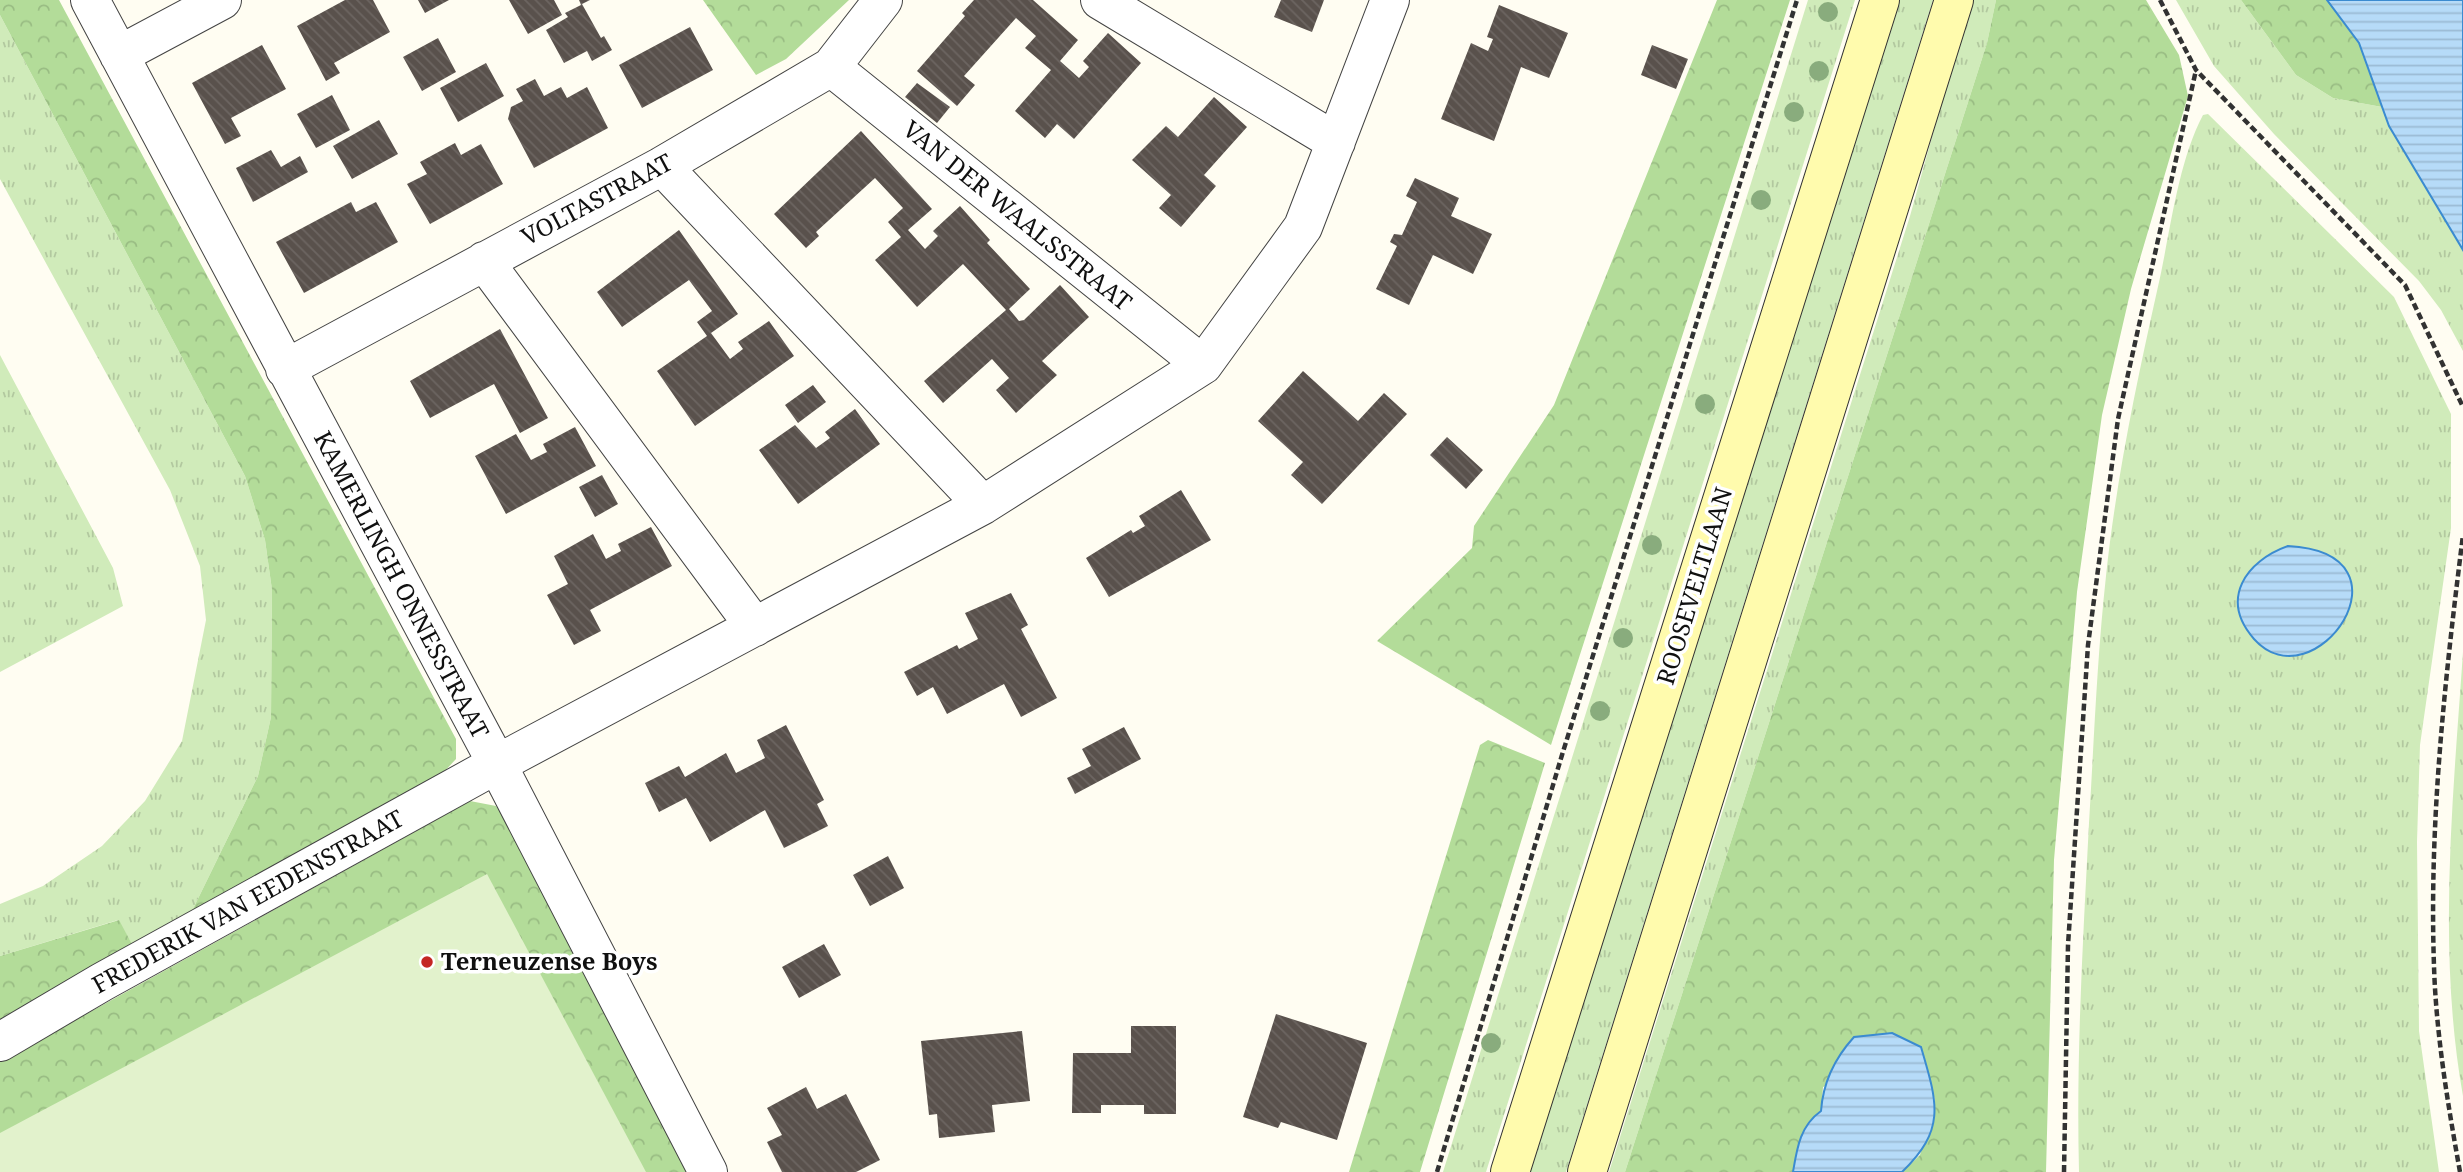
<svg xmlns="http://www.w3.org/2000/svg" width="2463" height="1172" font-family="'Noto Serif',serif">
<defs>
<pattern id="grass-tufts" width="24" height="20" patternUnits="userSpaceOnUse" patternTransform="scale(1.75)"><rect width="24" height="20" fill="#d0ebba"/><path d="M3 7l-1-3M5 7V3M7 7l1-3M15 17l-1-3M17 17v-4M19 17l1-3" fill="none" stroke="#b2c89f"/></pattern>
<pattern id="forest-crowns" width="20" height="18" patternUnits="userSpaceOnUse" patternTransform="scale(1.75)"><rect width="20" height="18" fill="#b3dc99"/><path d="M2 6a3 3 0 1 1 6 0M12 15a3 3 0 1 1 6 0" fill="none" stroke="#99bc83"/></pattern>
<pattern id="water-rules" width="6" height="5" patternUnits="userSpaceOnUse" patternTransform="scale(1.75)"><rect width="6" height="5" fill="#b6dbf8"/><path d="M0 2.5h6" fill="none" stroke="#9bbbd4"/></pattern>
<pattern id="building-back-hatch" width="6" height="6" patternUnits="userSpaceOnUse" patternTransform="scale(1.75)"><rect width="6" height="6" fill="#59514c"/><path d="M-1 5l2 2M0 0l6 6M5-1l2 2" fill="none" stroke="#6c6561"/></pattern>
</defs>
<rect width="100%" height="100%" fill="#fffdf2"/>
<path fill="url(#grass-tufts)" d="M1808,0H1855L1486,1172H1443Z
M1898,0H1933L1566,1172H1530Z
M1970,0H1996L1987,43L1625,1172H1609L1910,216Z
M2176,0H2241L2296,75L2333,98L2382,107L2389,126L2463,250V351L2441,310L2419,281L2274,134L2214,66Z
M0,15L245,476L265,540L272,590L271,717L258,776L191,913L133,946L118,920L0,956V904L43,886L102,846L145,801L182,741L206,620L200,566L170,490L0,179Z
M2208,114L2394,297L2451,414V528L2420,745L2417,842L2419,1031L2439,1172H2079C2076,1055 2083,940 2089,823C2094,741 2097,658 2106,576C2116,481 2136,385 2157,291C2170,236 2177,164 2203,115Z
M0,355L113,568L123,606L0,672Z
M2463,652V1096C2437,951 2453,798 2463,652Z"/>
<path fill="url(#forest-crowns)" d="M0,0H59L456,739V759L441,775L191,913L258,776L271,717L272,590L265,540L245,476L0,15Z
M703,0H849L786,59L756,75Z
M1717,0H1790L1551,745L1377,641L1472,548L1474,526L1554,405Z
M1996,0H2146L2179,55L2188,96L2131,289L2102,415L2077,592L2054,860L2046,1172H1902L1920,1155L1935,1100L1921,1048L1823,1087L1821,1111C1800,1126 1797,1148 1793,1172H1625L1987,43Z
M2241,0H2327L2359,43L2382,107L2333,98L2296,75Z
M1488,740L1545,763L1420,1172H1349L1480,745Z
M470,801L496,806L512,827L695,1172H637L0,1140V1062Z
M119,920L133,946L0,1023V956Z"/>
<path fill="#e2f2cc" d="M487,874L646,1172H0V1133Z"/>
<path fill="url(#water-rules)" stroke="#3b8bd0" stroke-width="2" d="M2327,0H2463V250L2389,126L2359,43Z
M2288,546C2422,553 2314,706 2254,639C2219,599 2246,561 2288,546Z
M1892,1033L1921,1047C1937,1102 1947,1129 1902,1172H1793C1797,1148 1800,1126 1821,1111C1823,1082 1834,1059 1854,1037Z"/>
<path fill="url(#building-back-hatch)" d="M345,0H373L390,32L334,63L340,73L326,81L297,26Z
M418,0H449L425,13Z
M509,0H554L562,15L528,34Z
M579,0H590L582,4L601,38L604,36L612,50L592,61L587,51L564,63L546,30L568,17L565,13L581,5Z
M974,0H1033L1078,40L1060,61L1079,78L1089,67L1083,61L1108,33L1141,63L1074,139L1057,124L1045,138L1015,111L1051,70L1025,48L1036,36L1016,18L964,76L975,85L957,106L917,71L965,16L962,13Z
M1281,0H1324L1312,32L1274,17Z
M1499,5L1568,33L1549,78L1521,67L1494,141L1441,119L1471,43L1488,51L1493,39L1487,37Z
M690,27L713,70L642,108L619,65Z
M438,38L456,72L422,91L403,57Z
M262,45L286,89L231,118L241,136L225,144L192,83Z
M1652,45L1688,59L1676,89L1641,75Z
M486,63L504,96L458,122L440,88Z
M535,79L544,96L561,87L567,98L587,87L608,128L534,168L508,119L511,107L523,101L516,89Z
M917,83L950,107L937,123L905,97Z
M332,95L350,130L316,148L297,114Z
M1214,97L1247,127L1204,175L1216,186L1181,227L1159,208L1171,195L1132,160L1166,126L1178,137Z
M379,120L398,154L352,179L333,146Z
M861,131L932,209L908,230L925,249L938,236L933,231L960,206L990,240L987,243L1030,289L1009,309L1019,321L1024,320L1060,285L1089,317L1042,361L1057,375L1016,413L996,390L1009,378L992,359L943,403L924,381L1006,310L963,264L917,307L875,260L901,237L888,222L903,208L875,178L816,232L819,236L806,248L774,214Z
M455,143L461,155L481,144L503,184L430,224L407,184L427,174L420,162Z
M271,150L281,167L300,156L308,172L253,202L236,168Z
M1415,178L1459,198L1451,216L1492,234L1473,274L1433,255L1409,305L1376,289L1397,246L1390,242L1394,234L1402,235L1417,202L1406,196Z
M351,202L356,212L376,202L398,242L304,293L276,242Z
M679,230L738,314L711,333L730,359L743,349L738,342L769,321L794,356L695,426L657,371L707,336L697,322L712,311L689,280L622,327L597,292Z
M500,329L548,418L520,433L494,384L430,418L410,381Z
M1303,371L1358,421L1384,393L1407,414L1322,504L1291,475L1303,462L1258,421Z
M813,385L826,402L798,423L785,405Z
M855,409L880,444L798,504L759,450L795,425L816,448L830,438L825,432Z
M575,427L596,466L506,514L475,456L516,434L531,460L547,452L543,444Z
M1447,437L1483,470L1466,489L1430,455Z
M602,475L618,504L595,517L579,487Z
M1181,490L1211,540L1109,597L1086,558L1131,530L1133,533L1145,526L1139,516Z
M651,527L672,566L590,610L601,631L574,645L547,595L568,584L554,556L593,534L606,559L621,551L618,544Z
M1011,593L1028,625L1021,629L1057,698L1021,717L1004,684L947,714L933,687L917,696L904,672L957,645L959,649L978,639L965,613Z
M786,725L824,800L817,804L828,826L784,848L765,810L710,842L686,798L659,812L645,783L679,766L685,777L726,753L736,773L765,758L757,740Z
M1124,727L1141,759L1075,794L1067,778L1091,766L1082,749Z
M888,856L904,888L870,906L853,875Z
M824,944L841,975L799,998L782,967Z
M1276,1014L1367,1043L1337,1140L1281,1122L1278,1128L1243,1117Z
M1131,1026H1176V1114H1144V1105H1101V1113H1072L1073,1053H1131Z
M1022,1031L1030,1101L992,1105L995,1132L939,1138L937,1114L929,1115L921,1041Z
M806,1087L817,1109L846,1094L880,1160L856,1172H782L767,1142L782,1135L767,1108Z"/>
<g fill="none" stroke-linecap="round" stroke-linejoin="round">
<defs>
<path id="minor" d="M90,0L497,764L708,1172
M1100,0L1336,142
M119,55L222,0
M831,67L1203,365
M662,166L983,505
M484,261L755,627
M285,369L662,166L831,67L883,0
M0,1042L102,982L497,764L983,505L1203,365L1303,227L1390,0"/>
<path id="secondary" d="M1510,1172L1880,0
M1587,1172L1954,0"/>
</defs>
<use href="#minor" stroke="#434343" stroke-width="40"/>
<use href="#secondary" stroke="#323232" stroke-width="40"/>
<path stroke="#323232" stroke-width="4.5" stroke-dasharray="7 3.5" stroke-linecap="butt" d="M2160,0L2196,70L2405,285L2463,407
M1437,1172L1562,755L1797,0
M2064,1172L2068,945L2088,645L2118,419L2196,70
M2460,1172C2448,1105 2436,1034 2434,966C2429,822 2445,678 2463,535"/>
<use href="#minor" stroke="#fff" stroke-width="38"/>
<use href="#secondary" stroke="#fffbad" stroke-width="38"/>
</g>
<g fill="#89ac7d">
<circle cx="1828" cy="12" r="10"/>
<circle cx="1819" cy="71" r="10"/>
<circle cx="1794" cy="112" r="10"/>
<circle cx="1761" cy="200" r="10"/>
<circle cx="1705" cy="404" r="10"/>
<circle cx="1652" cy="545" r="10"/>
<circle cx="1623" cy="638" r="10"/>
<circle cx="1600" cy="711" r="10"/>
<circle cx="1491" cy="1043" r="10"/>
</g>
<circle fill="#c42623" stroke="#fff" stroke-width="2.5" cx="427" cy="962" r="7"/>
<g text-anchor="middle" stroke-width="7" stroke-linejoin="round" paint-order="stroke">
<g font-size="24" fill="#101010" stroke="#fff">
<text transform="translate(597 200) rotate(-28)" y="8">VOLTASTRAAT</text>
<text transform="translate(1017 216) rotate(39)" y="8">VAN DER WAALSSTRAAT</text>
<text transform="translate(401 585) rotate(62)" y="8">KAMERLINGH ONNESSTRAAT</text>
<text transform="translate(1695 586) rotate(-73)" y="8">ROOSEVELTLAAN</text>
<text transform="translate(248 902) rotate(-29)" y="8">FREDERIK VAN EEDENSTRAAT</text>
</g>
<g font-size="24" font-weight="bold" fill="#101010" stroke="#fff" text-anchor="start">
<text x="441" y="970">Terneuzense Boys</text>
</g>
</g>
</svg>
